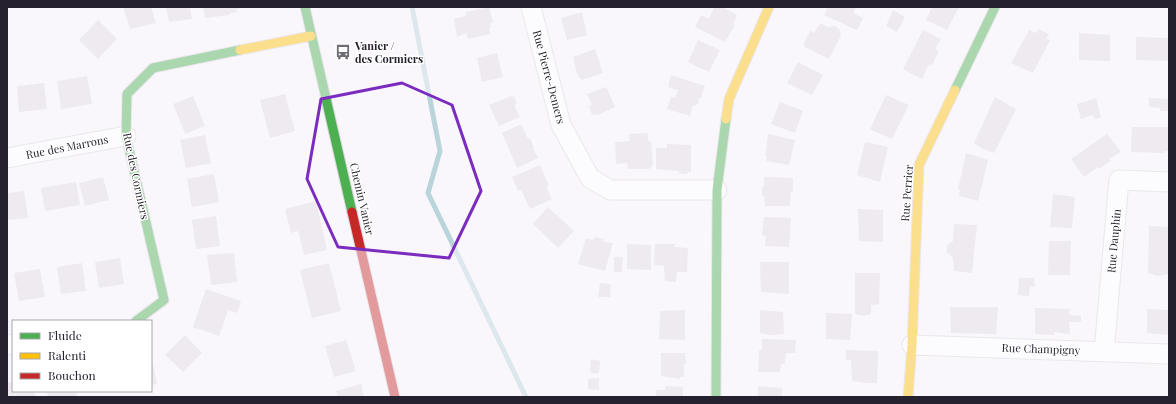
<svg xmlns="http://www.w3.org/2000/svg" width="1176" height="404" font-family="'Playfair Display',serif">
<rect width="100%" height="100%" fill="#f9f7fb"/>
<g fill="none" stroke-linecap="round" stroke-linejoin="round">
<path stroke="#b9d4db" stroke-width="5" d="M412,7L440,151L428,193L526,397"/>
</g>
<path fill="#dfdae2" d="M123,7H151L156,23L130,29Z
M166,7H190L192,19L169,22Z
M203,7H244V8L237,9V12L230,13V15L205,18Z
M489,7L493,22L490,23L491,27L489,28L490,34L468,39L466,33L457,37L454,19L466,16V12Z
M714,7H722L737,15L733,25H735L725,42L695,27L701,15L709,19Z
M828,7H856L853,13L863,18L857,30L824,15Z
M932,7H959L947,30L926,20Z
M893,10L905,17L897,32L886,26Z
M582,12L587,35L567,40L561,18Z
M98,20L117,39L98,59L79,40Z
M820,23L828,27L835,26L839,29L841,35L829,59L805,47L804,43L810,31L814,33Z
M1038,29L1049,34L1046,39L1050,40L1033,73L1011,63L1029,30L1036,33Z
M923,30L941,39L935,49L939,51L932,65L929,64L922,79L903,69Z
M1079,33L1110,35V61L1079,60Z
M1136,37L1169,38V61L1136,60Z
M698,40L720,50L709,72L688,62Z
M595,49L603,73L581,80L577,74L573,57Z
M497,53L503,77L482,82L477,58Z
M798,62L823,75L812,95L787,83Z
M671,75L705,86L701,98H699L698,104L692,107L690,116L667,109L671,97L675,98L678,90L668,87Z
M87,76L92,104L61,109L57,81Z
M44,83L47,109L19,112L17,86Z
M606,87L615,107L597,115L595,114L592,115L589,106L592,105L587,94Z
M285,94L295,131L270,138L260,100Z
M886,95L909,105L892,139L870,129Z
M193,96L205,126L185,134L173,104Z
M511,96V97L514,96L517,104L514,105L520,117L499,126L489,105Z
M995,97L1016,109L994,153L981,148L974,143Z
M1096,98L1101,118L1095,119L1093,115L1081,119L1077,104Z
M1149,98L1169,99V111H1160V108L1149,107Z
M780,102L803,111L795,133L771,124Z
M521,124L528,139L530,138L534,148L533,149L538,158L517,168L502,133Z
M1132,127H1169V151H1165V153L1131,152Z
M648,133V141H651L653,165L649,169H628L627,163L616,164L615,142L630,141L629,134Z
M768,134L795,140L789,165L766,161L767,156L765,155L766,151Z
M1107,134L1121,152L1109,159L1111,161L1099,169L1098,167L1084,177L1071,159Z
M205,135L211,163L186,168L180,140Z
M865,142L888,147L880,182L857,175Z
M667,144L691,145V172L687,171L688,174L678,173L679,171L656,169V148H667Z
M966,153L988,160L978,201L959,196L960,190L958,189Z
M540,165L549,186L546,187L552,199L530,209L521,190L518,191L512,177Z
M214,174L219,202L192,207L187,179Z
M103,177L109,200L85,206L79,183Z
M764,177L793,178V191H791L790,206H765L764,196H762V187H764Z
M76,182L80,205L45,211L41,188Z
M24,191L28,218L7,220V193Z
M1053,194L1075,197L1072,228L1050,227Z
M316,201L327,250L304,255L298,231L291,233L285,209Z
M548,207L574,231L558,248L533,224Z
M858,209L883,210V242L859,241Z
M216,216L220,246L196,249L192,220Z
M764,217L791,218L789,247L765,246L766,236L762,235Z
M954,224L977,225L972,273L954,271L953,258L947,252V245L953,241Z
M1149,226L1169,227V274L1157,276L1148,273Z
M595,237L604,239L603,242L613,243L605,271L578,264L586,238L593,240Z
M1049,241H1071L1070,275H1048Z
M627,244L651,245V270L627,269Z
M655,244H675V247L688,248L687,272H677L676,282L665,281L664,266L654,265Z
M234,253L237,282L211,285L207,255Z
M614,257H623L622,272H614Z
M120,258L124,284L99,288L95,262Z
M760,262H789V294L761,292Z
M82,263L86,291L61,294L57,267Z
M329,263L341,311L312,318L300,270Z
M40,269L45,297L19,301L14,273Z
M855,273H880L879,304L871,305V314L863,316L855,314Z
M1019,278H1034L1035,286L1030,287L1029,296L1018,295Z
M600,283L611,284L610,297H598Z
M206,289L241,301L237,313L228,310L219,336L193,327Z
M950,307H998L996,334L951,333Z
M1035,308L1070,309L1069,315L1081,316V322H1069L1070,334L1054,332L1055,335L1035,334Z
M1147,309L1169,310V335L1147,333Z
M685,310V340L659,339L660,311Z
M760,310L783,312L784,334L771,335L760,333Z
M826,313L852,314L850,340L826,339Z
M185,335L202,353L183,372L165,355Z
M762,339L796,340L795,353H786L785,363L781,364L780,372H758L759,350H762Z
M346,340L356,371L334,377L325,346Z
M846,350L878,351L877,383H865L852,381L851,360H846Z
M661,353H685L686,364H684V377H680V379L661,376Z
M151,356L157,384L151,385Z
M591,359L600,361L599,373L595,374L590,372Z
M599,378V390L588,389V379Z
M13,381V391H34L36,397H8L7,383Z
M361,384L364,397H338L336,391Z
M665,386L683,387V397H656V390H665Z
M758,386L782,388V396H785V397H758Z
M47,391H76L77,396L48,397Z"/>
<g fill="none" stroke-linecap="round" stroke-linejoin="round">
<defs>
<path id="street" d="M531,7L561,125L590,178L610,190H717
M7,158L126,136
M7,345L13,344
M912,345L1169,354
M1104,352L1119,180L1169,182"/>
<path id="fast" d="M305,7L352,212
M955,90L995,7
M136,321L164,300L126,136L127,94L153,68L240,50
M716,397L717,190L726,119"/>
<path id="slow" d="M240,50L311,36
M726,119L729,99L769,7
M908,397L912,345L919,165L955,90"/>
<path id="jam" d="M352,212L395,397"/>
</defs>
<use href="#street" stroke="#d7d3db" stroke-width="21"/>
<use href="#fast" stroke="#d7d3db" stroke-width="11"/>
<use href="#slow" stroke="#d7d3db" stroke-width="11"/>
<use href="#jam" stroke="#d7d3db" stroke-width="11"/>
<use href="#street" stroke="#fefefe" stroke-width="19"/>
<use href="#fast" stroke="#4caf50" stroke-width="9"/>
<use href="#slow" stroke="#ffc107" stroke-width="9"/>
<use href="#jam" stroke="#c62828" stroke-width="9"/>
</g>
<path d="M0 0H1176V404H0ZM402,83L452,105L481,191L449,258L338,247L307,179L321,99Z" fill="#f9f7fb" fill-opacity=".55" fill-rule="evenodd"/>
<path fill="none" stroke="#7b2cbf" stroke-width="3" stroke-linejoin="round" d="M402,83L452,105L481,191L449,258L338,247L307,179L321,99Z"/>
<defs>
<symbol id="bus-bare" viewBox="-9 -9 18 18"><path d="M-5-6H5V4H4V6H2V4H-2V6H-4V4H-5ZM-3.5-4V0h7V-4ZM-3.5 1.2v1.5H-2V1.2ZM2 1.2v1.5H3.5V1.2Z" fill="#706c76" stroke="#fff" stroke-width="2.5" paint-order="stroke"/></symbol>
</defs>
<g fill-rule="evenodd">
<use href="#bus-bare" x="332" y="41" width="22" height="22"/>
</g>
<g text-anchor="middle" stroke-width="3" stroke-linejoin="round" paint-order="stroke">
<g font-size="11" font-weight="bold" fill="#26212e" stroke="#fff" text-anchor="start">
<text x="355" y="50">Vanier /<tspan x="355" dy="13">des Cormiers</tspan></text>
</g>
<g font-size="11" fill="#26212e" stroke="#fff">
<text transform="translate(549 77) rotate(75)" y="4">Rue Pierre-Demers</text>
<text transform="translate(67 147) rotate(-11)" y="4">Rue des Marrons</text>
<text transform="translate(136 176) rotate(78)" y="4">Rue des Cormiers</text>
<text transform="translate(907 193) rotate(-86)" y="4">Rue Perrier</text>
<text transform="translate(362 199) rotate(77)" y="4">Chemin Vanier</text>
<text transform="translate(1114 241) rotate(-85)" y="4">Rue Dauphin</text>
<text transform="translate(1041 349) rotate(2)" y="4">Rue Champigny</text>
</g>
</g>
<rect width="1176" height="404" fill="none" stroke="#26212e" stroke-width="16"/>
<rect x="12" y="320" width="140" height="72" fill="#ffffff" stroke="#a8a6ab"/>
<rect x="20" y="333" width="20" height="6" fill="#4caf50" stroke="#a8a6ab"/>
<text x="48" y="340" font-size="12" fill="#26212e">Fluide</text>
<rect x="20" y="353" width="20" height="6" fill="#ffc107" stroke="#a8a6ab"/>
<text x="48" y="360" font-size="12" fill="#26212e">Ralenti</text>
<rect x="20" y="373" width="20" height="6" fill="#c62828" stroke="#a8a6ab"/>
<text x="48" y="380" font-size="12" fill="#26212e">Bouchon</text>
</svg>
